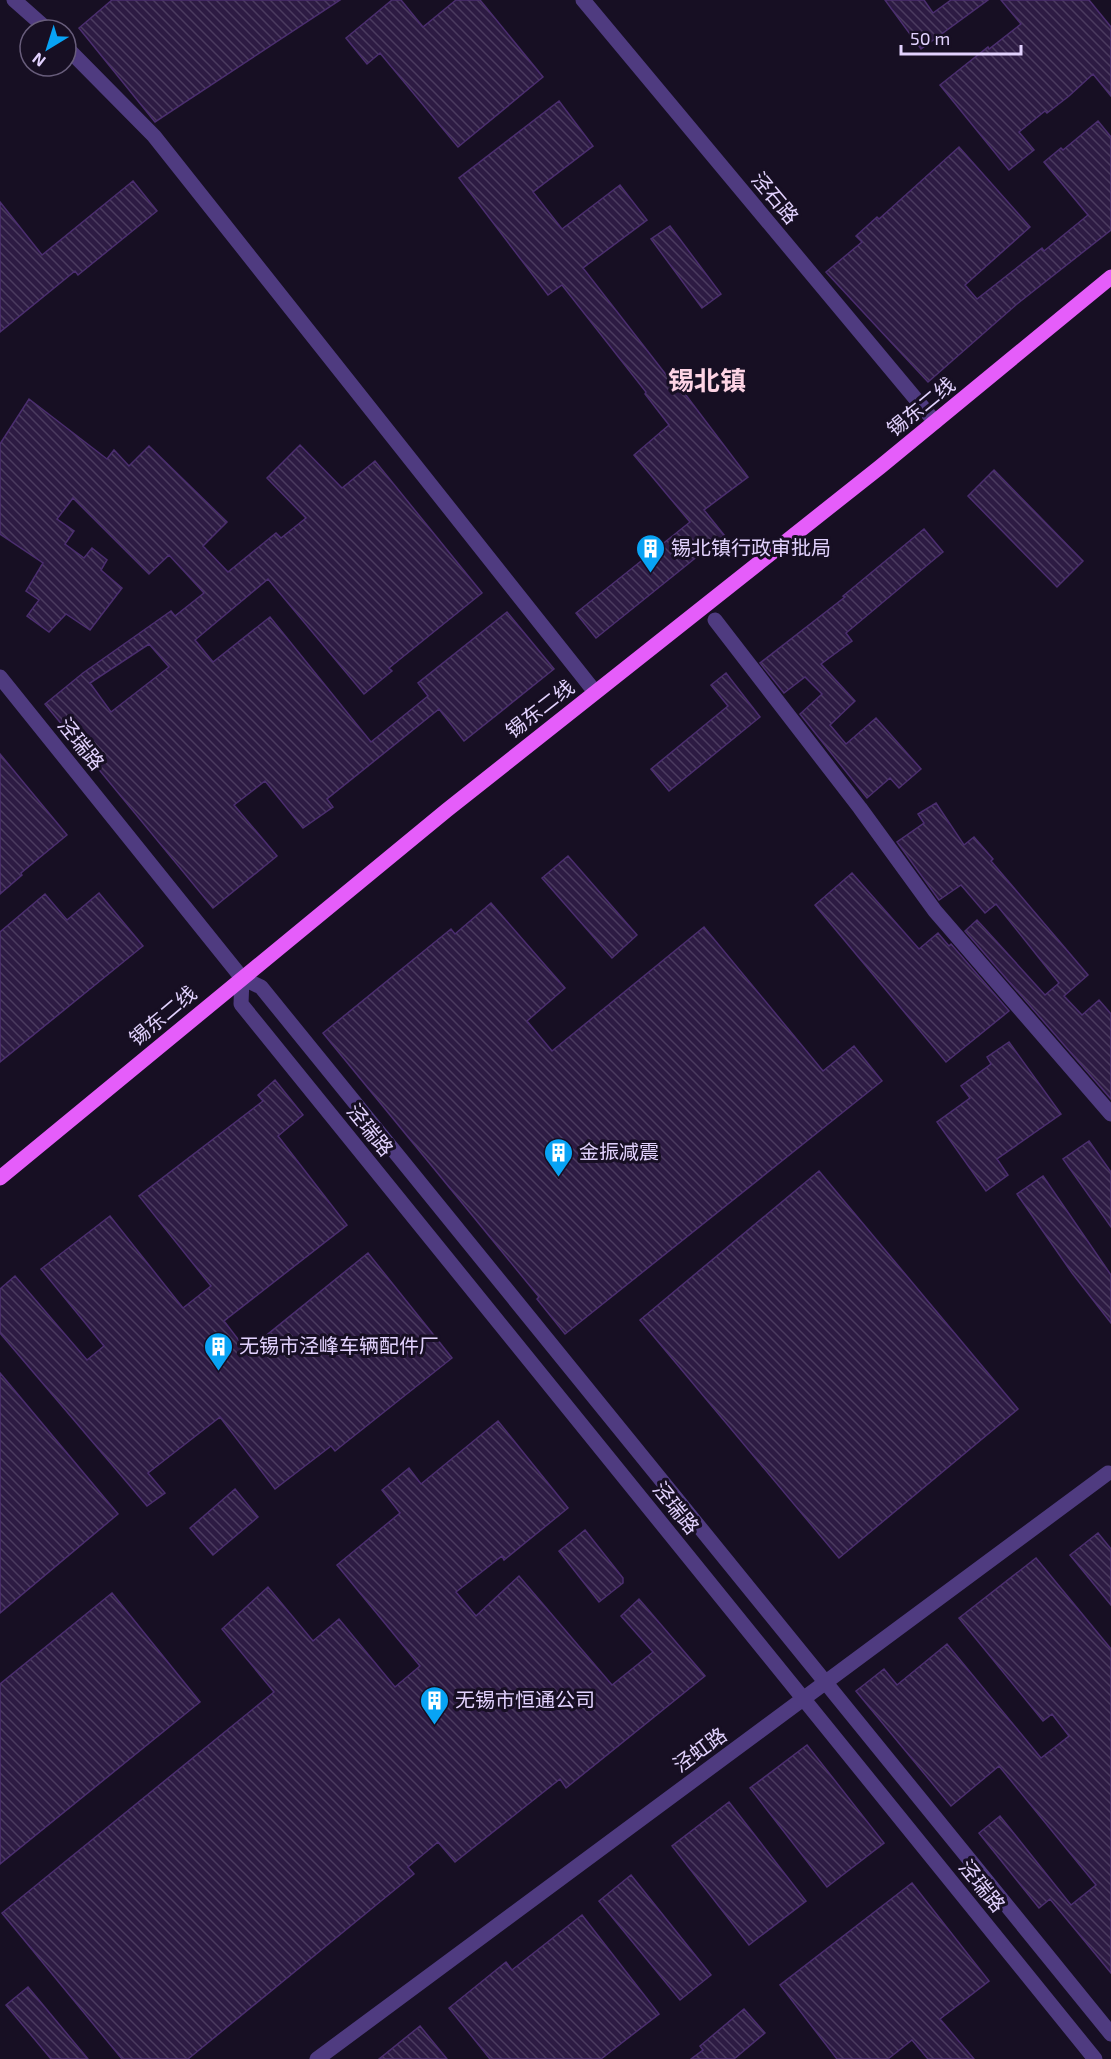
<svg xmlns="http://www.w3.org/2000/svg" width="1111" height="2059" font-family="'Exo 2','Noto Sans SC',sans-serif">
<defs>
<pattern id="building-back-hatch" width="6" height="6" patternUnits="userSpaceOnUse" patternTransform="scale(1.5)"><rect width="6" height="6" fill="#2d1b43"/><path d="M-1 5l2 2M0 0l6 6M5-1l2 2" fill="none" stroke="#4b3b5f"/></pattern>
</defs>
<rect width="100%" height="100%" fill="#170f23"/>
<path fill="url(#building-back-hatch)" stroke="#4b2e6f" stroke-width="1.5" fill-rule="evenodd" d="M112,0H340L155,122L79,28Z
M392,0H401L423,27L456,0H480L543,77L458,147L380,53L367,64L346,38Z
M885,0H924L933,13L951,0H988L921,49Z
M1001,0H1089L1111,27V96L1093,74L1069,96L1047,113L1045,111L1019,132L1034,150L1009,170L940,85L988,47L989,49L1021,24Z
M559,101L593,146L533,192L562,229L620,185L647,220L583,268L667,376L670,374L748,477L704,510L724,535L596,638L576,613L690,522L634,455L669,425L645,394L646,392L562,285L548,295L459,178Z
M1098,121L1111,137V230L1017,304L928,382L826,272L862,242L856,236L877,217L879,219L959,147L1030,227L965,285L977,299L1042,248L1044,251L1088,215L1044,162L1061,148L1063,150Z
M133,181L157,211L78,275L75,271L0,332V202L42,255Z
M670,226L721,294L702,308L651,239Z
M29,399L107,459L114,450L129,466L149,446L227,522L203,546L228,572L276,533L281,538L306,518L267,478L300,445L342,488L375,461L482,593L389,668L392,671L364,694L268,579L195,640L213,662L270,617L371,742L428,696L418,683L507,612L554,669L464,741L439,709L327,799L333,807L303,828L265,781L234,805L277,856L213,908L45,704L83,673L171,611L175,616L204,593L169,555L149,574L73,498L57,519L74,531L65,544L84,558L92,548L107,560L101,570L122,588L90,630L66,614L49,632L27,616L39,600L26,591L43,563L0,534V444ZM149,644L169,667L111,712L90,683Z
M994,470L1083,561L1057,587L968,496Z
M924,529L943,552L846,633L852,641L821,664L855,701L830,725L846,744L876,718L921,769L899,788L890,778L867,798L800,714L822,694L805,677L784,693L760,663L845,597L843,596Z
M726,673L760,717L669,791L651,769L728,706L711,685Z
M0,754L67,835L21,873L22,875L0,894Z
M936,803L964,845L974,837L993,859L991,861L1088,975L1064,996L1082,1015L1099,1000L1111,1014V1099L965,931L977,920L1045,995L1059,983L996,904L985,913L961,885L939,900L897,842L924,823L918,814Z
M568,856L637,935L612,958L542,878Z
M852,873L919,949L938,933L949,946L951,944L1009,1011L946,1062L815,905Z
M99,893L143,946L0,1062V932L45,894L67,920Z
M491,903L565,988L527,1021L552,1051L704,927L823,1071L854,1046L882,1081L565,1334L537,1299L539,1297L323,1033L451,929L455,934Z
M1009,1042L1061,1114L997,1159L1008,1175L986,1191L937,1122L970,1098L961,1086L991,1064L987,1057Z
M275,1080L303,1115L278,1136L347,1225L224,1321L247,1351L368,1253L452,1358L335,1451L331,1446L275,1489L220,1417L148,1473L165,1493L147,1506L0,1333V1289L15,1276L87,1360L104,1346L41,1269L110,1216L183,1308L211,1286L139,1196L263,1101L258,1095Z
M1089,1141L1111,1172V1227L1063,1159Z
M819,1171L1018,1409L839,1558L640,1320Z
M1043,1176L1111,1275V1323L1072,1273L1017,1194Z
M0,1373L118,1514L0,1613Z
M498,1421L568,1508L504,1560L502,1556L456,1592L476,1616L519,1576L612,1685L653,1652L621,1616L639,1599L705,1676L566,1788L560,1779L455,1862L438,1842L408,1867L414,1874L188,2059H122L2,1913L274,1692L222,1629L268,1587L313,1641L339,1619L395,1687L420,1666L337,1565L400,1513L382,1490L409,1468L421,1484Z
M235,1489L258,1517L213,1555L190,1528Z
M585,1530L623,1578V1583L599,1602L559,1551Z
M1098,1533L1111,1549V1605L1070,1555Z
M1036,1558L1111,1649V1973L1050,1899L1039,1908L979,1833L1000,1816L1071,1905L1096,1885L999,1766L951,1806L856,1691L884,1669L897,1685L947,1644L1041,1758L1069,1736L1052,1714L1043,1721L959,1618Z
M112,1593L200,1702L0,1864V1684Z
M807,1745L884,1843L827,1887L750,1788Z
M729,1802L806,1901L749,1945L672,1846Z
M631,1875L711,1975L680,2000L599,1901Z
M912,1883L989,1981L940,2019L974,2059H928L912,2040L888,2059H837L780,1985Z
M582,1915L659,2014L601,2059H490L449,2008L506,1962L512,1970Z
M28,1987L88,2059H51L6,2005Z
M744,2009L765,2033L734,2059H691L703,2050L700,2046Z
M420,2026L447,2059H379Z"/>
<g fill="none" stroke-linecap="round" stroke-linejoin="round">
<path stroke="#4f3b80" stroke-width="15" d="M14,0L48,30
M583,0L935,422
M66,47L154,136L595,692
M715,620L860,808L935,911L1111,1114
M0,677L242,978L261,987L1111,2034
M242,978L241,1004L1095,2059
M317,2059L1108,1473"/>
<path stroke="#e55dfa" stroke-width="15" d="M0,1178L447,810L880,467L1111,277"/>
</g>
<defs>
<symbol id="building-pin" viewBox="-11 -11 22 30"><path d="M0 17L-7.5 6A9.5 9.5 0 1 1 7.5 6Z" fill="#08a3f4" stroke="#170f23"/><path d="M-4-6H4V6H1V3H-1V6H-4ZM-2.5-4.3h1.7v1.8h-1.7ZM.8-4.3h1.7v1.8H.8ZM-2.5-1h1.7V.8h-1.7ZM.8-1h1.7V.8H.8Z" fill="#fff"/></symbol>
</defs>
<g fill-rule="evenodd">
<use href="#building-pin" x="634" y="532" width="33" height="45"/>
<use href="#building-pin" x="542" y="1136" width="33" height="45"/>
<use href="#building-pin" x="202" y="1330" width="33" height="45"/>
<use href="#building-pin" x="418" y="1684" width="33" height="45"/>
</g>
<g text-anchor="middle" stroke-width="6" stroke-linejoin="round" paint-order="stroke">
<g font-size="20" fill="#e2d2fe" stroke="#170f23">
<text transform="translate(775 198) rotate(50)" y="7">泾石路</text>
<text transform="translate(921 407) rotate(-39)" y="7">锡东二线</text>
<text transform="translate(540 709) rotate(-38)" y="7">锡东二线</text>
<text transform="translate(81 744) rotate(51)" y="7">泾瑞路</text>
<text transform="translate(163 1016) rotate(-40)" y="7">锡东二线</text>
<text transform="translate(370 1130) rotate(51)" y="7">泾瑞路</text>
<text transform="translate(676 1508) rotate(51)" y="7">泾瑞路</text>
<text transform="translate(700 1750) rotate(-36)" y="7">泾虹路</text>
<text transform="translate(982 1886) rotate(51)" y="7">泾瑞路</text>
</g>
<g font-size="20" fill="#e2d2fe" stroke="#170f23" text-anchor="start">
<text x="671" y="555">锡北镇行政审批局</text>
<text x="579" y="1159">金振减震</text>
<text x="239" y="1353">无锡市泾峰车辆配件厂</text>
<text x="455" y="1707">无锡市恒通公司</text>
</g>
<g font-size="26" font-weight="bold" fill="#fed4e5" stroke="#170f23">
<text x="707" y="390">锡北镇</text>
</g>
</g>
<g transform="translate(48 48) rotate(218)"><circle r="28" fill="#170f23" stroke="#685d7b" stroke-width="1.5"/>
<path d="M0-4.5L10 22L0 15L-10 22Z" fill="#08a3f4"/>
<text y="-9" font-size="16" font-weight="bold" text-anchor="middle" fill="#e2d2fe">N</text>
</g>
<path d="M901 45v9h120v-9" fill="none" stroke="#e2d2fe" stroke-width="3"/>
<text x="910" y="45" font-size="18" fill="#e2d2fe" stroke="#170f23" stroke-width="4.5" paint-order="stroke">50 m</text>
</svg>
